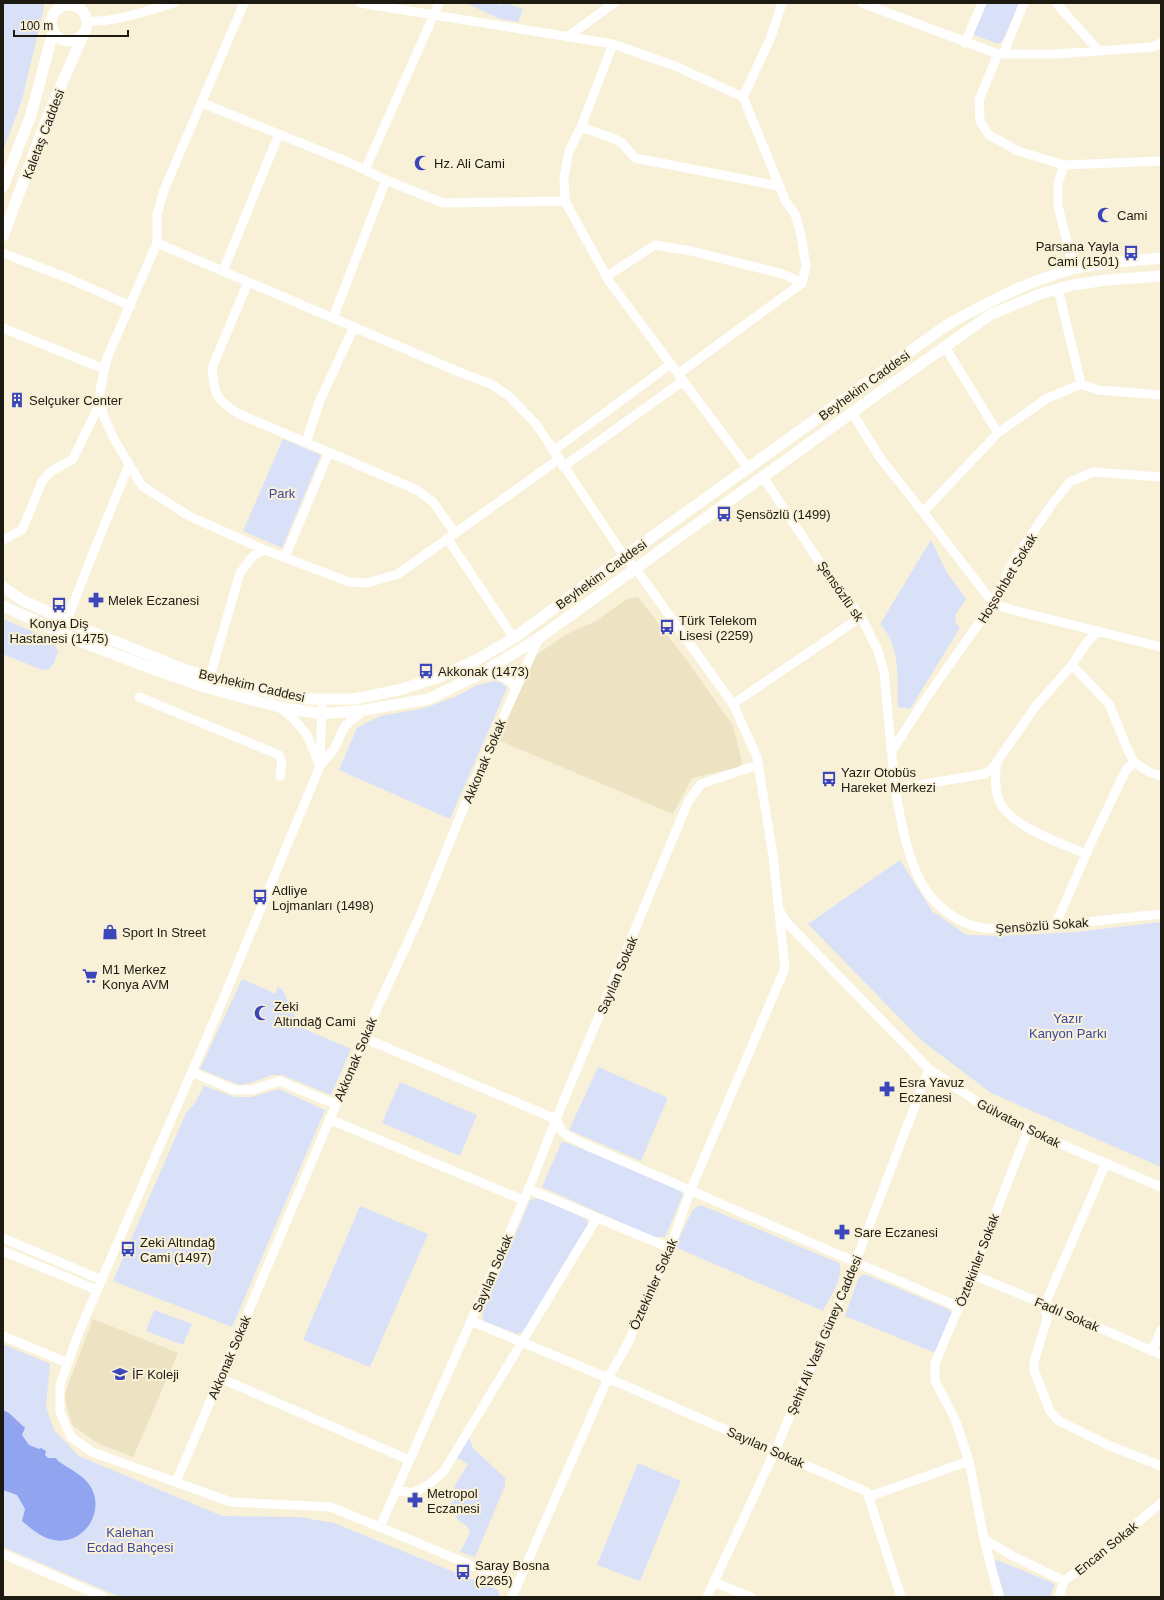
<svg xmlns="http://www.w3.org/2000/svg" width="1164" height="1600" font-family="Helvetica,sans-serif">
<rect width="100%" height="100%" fill="#f8f0d7"/>
<path fill="#ede3c2" d="M638,597L689,663L733,726L742,761L740,767L692,778L673,814L498,740L535,656L565,635L596,621L627,599Z
M93,1319L178,1353L133,1457L99,1444L72,1425L64,1396Z"/>
<path fill="#d9e1f9" d="M3,3H45L22,100L3,151Z
M466,3H494L500,5L506,3L523,9L518,22L500,19Z
M985,3H1019L1003,40L999,44L974,35L973,33Z
M283,439L321,455L282,548L243,531Z
M931,540L947,573L966,599L956,614L955,622L960,628L910,709L898,707C897,680 901,645 880,624Z
M3,619L53,640L58,652L54,663L49,669L42,670L3,654Z
M495,681L502,683L507,688L450,819L339,770L357,728L380,716L425,708L457,696L477,685Z
M900,860L932,911L967,935L1001,936L1076,932L1161,922V1167L991,1093L921,1040L808,924Z
M242,979L276,994L277,987L282,989L300,1027L351,1049L331,1095L282,1075H272L250,1083L239,1085L200,1069Z
M598,1067L666,1097L667,1100L641,1161L569,1130Z
M400,1082L477,1115L460,1156L382,1123Z
M204,1086L235,1097H252L279,1089L325,1110L232,1327L113,1281L186,1113L195,1103Z
M562,1141L679,1188L683,1195L665,1237H653L542,1187Z
M540,1198L586,1219L588,1224L523,1332L517,1334L484,1321L482,1315L530,1200Z
M360,1206L428,1234L370,1367L303,1340Z
M698,1206H703L839,1263C844,1279 830,1296 823,1311L675,1247L692,1211Z
M864,1274L948,1309L953,1314L938,1354L845,1316L859,1277Z
M154,1310L192,1324L183,1345L146,1331Z
M3,1344L50,1364L46,1407L54,1430L79,1456L222,1516L299,1517L334,1523L498,1590L500,1597H120L3,1547Z
M469,1437L473,1448L505,1478V1486L475,1557L460,1552L470,1533L467,1526L458,1520L450,1504L457,1496L454,1487L468,1464L456,1457Z
M638,1463L681,1481L640,1581L597,1565Z
M997,1560L1055,1584L1050,1597H1005L994,1561Z"/>
<path fill="#91a4ef" d="M3,1410L9,1413L25,1428L22,1435L29,1445L39,1449L41,1448L46,1451L45,1455L48,1458H56L58,1461C68,1468 81,1474 88,1483C108,1508 85,1546 54,1540C41,1538 32,1529 22,1521L25,1509L17,1495L3,1490Z"/>
<g fill="none" stroke-linecap="round" stroke-linejoin="round">
<path stroke="#fff" stroke-width="9" d="M244,3L164,190L157,215V243L107,358L100,391L103,415L114,439L142,486L189,516L265,550L349,582L367,583L398,574L559,459
M360,3L613,44L675,66L743,97L786,202L795,214L801,235L806,266L802,283L678,374
M862,3L998,54H1055L1153,47L1161,43
M1056,3L1099,51
M87,21C113,23 149,10 174,3
M567,37L614,3
M965,43L982,3
M613,44L581,127L615,139L622,143L635,158L779,186
M998,54L979,100L980,121L989,135L1018,151L1064,165L1161,161
M1003,54L1024,3
M743,97L771,37L782,3
M202,103L348,162L386,180L443,203L565,201L609,281L748,468
M1064,165L1058,184V206L1074,269
M365,170L439,3
M565,201L564,177L569,151L581,127
M157,243L459,372L491,384L509,396L536,424L624,556L636,569L733,704L757,757L773,856L785,968L691,1189L670,1248L627,1345L608,1378L512,1597
M3,253L70,279L131,306
M223,271L279,134
M607,276L655,245L691,251L783,274L802,283
M248,282L212,368C214,393 215,399 237,413L417,490L433,502L455,533
M1058,289L1081,384
M333,318L386,180
M3,328L104,369
M945,347L998,433
M1161,395L1098,390L1081,384L1046,399L998,433L923,512L993,603L1012,610L1161,647
M852,413L881,459L923,512
M306,442L320,400L354,327
M553,451L671,364
M563,467L683,381
M763,477L828,575L861,617L878,651L884,672L895,789
M447,538L514,638
M3,540L22,530L42,482L50,472L73,459L101,401
M285,557L329,452
M67,620L93,553L129,465
M1098,631L1087,642L1072,665L1035,707L992,769L984,774L895,789C901,820 906,854 921,882C931,901 950,918 971,925C989,931 1009,928 1028,927C1073,925 1117,918 1161,914
M1072,665L1109,704L1126,746L1134,762L1149,772L1161,776
M480,674C496,674 507,675 516,689
M210,676L240,573L253,556L265,550
M139,697L279,755L282,762L280,776
M322,699L320,766L217,1014L79,1332L60,1385V1412L71,1437L92,1452L231,1502L331,1507L517,1584
M733,704L861,617
M279,707L294,719L307,735L320,766L334,749L345,726L364,710
M892,751L922,704L993,603L1013,562L1052,504L1070,482L1093,472L1161,477
M996,764C996,776 994,789 999,800C1009,827 1062,843 1086,854
M758,765L701,784L688,802L556,1119L532,1181L471,1321L608,1378L867,1492L901,1597
M781,913L788,924L929,1069L979,1103L1035,1133L1161,1187
M1055,926L1090,845L1126,770L1134,762
M364,1038L556,1119L562,1131L568,1136L588,1146L959,1307
M192,1072L234,1090H252L279,1081L335,1104
M329,1119L523,1200
M1106,1163L1045,1304L1047,1319L1034,1362V1370L1050,1411L1059,1421L1108,1445L1161,1466
M528,1189L670,1248
M3,1238L102,1280
M3,1251L97,1290
M971,1274L1080,1319L1161,1355
M3,1336L68,1363
M1152,1351L1161,1330
M220,1378L409,1460
M176,1482L374,1015L418,920L475,780L539,638
M396,1490L412,1493L427,1486L444,1471L597,1218
M868,1497L969,1461
M380,1527L471,1321
M984,1539L1011,1555L1064,1581L1095,1558L1161,1503
M3,1554L103,1597
M714,1582L751,1597
M707,1597L775,1451L855,1263L929,1069
M999,1597L984,1539L969,1461L955,1419L935,1381V1363L959,1307L1028,1130
M1059,1597L1064,1581"/>
<path stroke="#fff" stroke-width="11" d="M51 23a18 18 0 1 1 36 0a18 18 0 1 1-36 0Z
M3,187L31,115L53,32
M3,236L49,113L84,33
M3,587L22,600L87,630L186,670L269,692L308,699H354L399,690L442,676L478,659L514,638L592,580L947,325C988,302 1028,281 1073,269C1101,262 1132,261 1161,258
M3,606L80,641L145,666L204,687L279,707L322,714L364,710L429,699L480,674L539,638L875,396L990,315L1040,294L1072,285L1107,280L1161,276"/>
</g>
<defs>
<symbol id="mosque-bare" viewBox="-9 -9 18 18"><path d="M3.5-4.9A6 6 0 1 0 3.5 4.9A5 5 0 1 1 3.5-4.9Z" fill="#3b46ba" stroke="#f8f0d7" stroke-width="2.5" paint-order="stroke"/></symbol>
<symbol id="bus-bare" viewBox="-9 -9 18 18"><path d="M-5-6H5V4H4V6H2V4H-2V6H-4V4H-5ZM-3.5-4V0h7V-4ZM-3.5 1.2v1.5H-2V1.2ZM2 1.2v1.5H3.5V1.2Z" fill="#3b46ba" stroke="#f8f0d7" stroke-width="2.5" paint-order="stroke"/></symbol>
<symbol id="building-bare" viewBox="-9 -9 18 18"><path d="M-4-6H4V6H1V3H-1V6H-4ZM-2.5-4.3h1.7v1.8h-1.7ZM.8-4.3h1.7v1.8H.8ZM-2.5-1h1.7V.8h-1.7ZM.8-1h1.7V.8H.8Z" fill="#3b46ba" stroke="#f8f0d7" stroke-width="2.5" paint-order="stroke"/></symbol>
<symbol id="pharmacy-bare" viewBox="-9 -9 18 18"><path d="M-2-6h4v4h4v4h-4v4h-4v-4h-4v-4h4Z" fill="#3b46ba" stroke="#f8f0d7" stroke-width="2.5" paint-order="stroke"/></symbol>
<symbol id="shop-bare" viewBox="-9 -9 18 18"><path d="M-5-2.5h2.3a2.7 3.5 0 0 1 5.4 0H5L5.5 6h-11ZM-1.5-2.5h3a1.5 2.3 0 0 0-3 0Z" fill="#3b46ba" stroke="#f8f0d7" stroke-width="2.5" paint-order="stroke"/></symbol>
<symbol id="supermarket-bare" viewBox="-9 -9 18 18"><path d="M-6-5.5h2.5l.6 2H6L4.5 2H-2.5L-4.4-4H-6ZM-1.5 3.2a1.3 1.3 0 1 0 .1 0ZM3 3.2a1.3 1.3 0 1 0 .1 0Z" fill="#3b46ba" stroke="#f8f0d7" stroke-width="2.5" paint-order="stroke"/></symbol>
<symbol id="school-bare" viewBox="-9 -9 18 18"><path d="M0-5L7-2L0 1L-7-2ZM-4 1L0 2.5L4 1V4Q0 6-4 4Z" fill="#3b46ba" stroke="#f8f0d7" stroke-width="2.5" paint-order="stroke"/></symbol>
</defs>
<g fill-rule="evenodd">
<use href="#mosque-bare" x="411" y="152" width="22" height="22"/>
<use href="#mosque-bare" x="1094" y="204" width="22" height="22"/>
<use href="#bus-bare" x="1120" y="242" width="22" height="22"/>
<use href="#building-bare" x="6" y="389" width="22" height="22"/>
<use href="#bus-bare" x="713" y="503" width="22" height="22"/>
<use href="#pharmacy-bare" x="85" y="589" width="22" height="22"/>
<use href="#bus-bare" x="48" y="594" width="22" height="22"/>
<use href="#bus-bare" x="656" y="616" width="22" height="22"/>
<use href="#bus-bare" x="415" y="660" width="22" height="22"/>
<use href="#bus-bare" x="818" y="768" width="22" height="22"/>
<use href="#bus-bare" x="249" y="886" width="22" height="22"/>
<use href="#shop-bare" x="99" y="921" width="22" height="22"/>
<use href="#supermarket-bare" x="79" y="965" width="22" height="22"/>
<use href="#mosque-bare" x="251" y="1002" width="22" height="22"/>
<use href="#pharmacy-bare" x="876" y="1078" width="22" height="22"/>
<use href="#pharmacy-bare" x="831" y="1221" width="22" height="22"/>
<use href="#bus-bare" x="117" y="1238" width="22" height="22"/>
<use href="#school-bare" x="109" y="1363" width="22" height="22"/>
<use href="#pharmacy-bare" x="404" y="1489" width="22" height="22"/>
<use href="#bus-bare" x="452" y="1561" width="22" height="22"/>
</g>
<g text-anchor="middle" stroke-width="4" stroke-linejoin="round" paint-order="stroke">
<g font-size="13" fill="#1d1a11" stroke="#f8f0d7">
<text transform="translate(43 134) rotate(-69)" y="5">Kaletaş Caddesi</text>
<text transform="translate(864 385) rotate(-36)" y="5">Beyhekim Caddesi</text>
<text transform="translate(601 574) rotate(-36)" y="5">Beyhekim Caddesi</text>
<text transform="translate(1007 578) rotate(-59)" y="5">Hoşsohbet Sokak</text>
<text transform="translate(841 591) rotate(55)" y="5">Şensözlü sk</text>
<text transform="translate(252 685) rotate(13)" y="5">Beyhekim Caddesi</text>
<text transform="translate(484 761) rotate(-67)" y="5">Akkonak Sokak</text>
<text transform="translate(1042 925) rotate(-4)" y="5">Şensözlü Sokak</text>
<text transform="translate(617 975) rotate(-67)" y="5">Sayılan Sokak</text>
<text transform="translate(355 1059) rotate(-67)" y="5">Akkonak Sokak</text>
<text transform="translate(1019 1123) rotate(27)" y="5">Gülvatan Sokak</text>
<text transform="translate(977 1260) rotate(-69)" y="5">Öztekinler Sokak</text>
<text transform="translate(492 1273) rotate(-67)" y="5">Sayılan Sokak</text>
<text transform="translate(653 1284) rotate(-66)" y="5">Öztekinler Sokak</text>
<text transform="translate(1067 1314) rotate(23)" y="5">Fadıl Sokak</text>
<text transform="translate(824 1335) rotate(-67)" y="5">Şehit Ali Vasfi Güney Caddesi</text>
<text transform="translate(229 1357) rotate(-67)" y="5">Akkonak Sokak</text>
<text transform="translate(766 1447) rotate(24)" y="5">Sayılan Sokak</text>
<text transform="translate(1106 1548) rotate(-39)" y="5">Encan Sokak</text>
</g>
<g font-size="13" fill="#1d1a11" stroke="#f8f0d7" text-anchor="start">
<text x="434" y="168">Hz. Ali Cami</text>
<text x="1117" y="220">Cami</text>
<text x="1119" y="251" text-anchor="end">Parsana Yayla<tspan x="1119" dy="15">Cami (1501)</tspan></text>
<text x="29" y="405">Selçuker Center</text>
<text x="736" y="519">Şensözlü (1499)</text>
<text x="108" y="605">Melek Eczanesi</text>
<text x="679" y="625">Türk Telekom<tspan x="679" dy="15">Lisesi (2259)</tspan></text>
<text x="59" y="628" text-anchor="middle">Konya Diş<tspan x="59" dy="15">Hastanesi (1475)</tspan></text>
<text x="438" y="676">Akkonak (1473)</text>
<text x="841" y="777">Yazır Otobüs<tspan x="841" dy="15">Hareket Merkezi</tspan></text>
<text x="272" y="895">Adliye<tspan x="272" dy="15">Lojmanları (1498)</tspan></text>
<text x="122" y="937">Sport In Street</text>
<text x="102" y="974">M1 Merkez<tspan x="102" dy="15">Konya AVM</tspan></text>
<text x="274" y="1011">Zeki<tspan x="274" dy="15">Altındağ Cami</tspan></text>
<text x="899" y="1087">Esra Yavuz<tspan x="899" dy="15">Eczanesi</tspan></text>
<text x="854" y="1237">Sare Eczanesi</text>
<text x="140" y="1247">Zeki Altındağ<tspan x="140" dy="15">Cami (1497)</tspan></text>
<text x="132" y="1379">İF Koleji</text>
<text x="427" y="1498">Metropol<tspan x="427" dy="15">Eczanesi</tspan></text>
<text x="475" y="1570">Saray Bosna<tspan x="475" dy="15">(2265)</tspan></text>
</g>
<g font-size="13" fill="#3c49a1" stroke="#f8f0d7">
<text x="282" y="498">Park</text>
<text x="1068" y="1023">Yazır<tspan x="1068" dy="15">Kanyon Parkı</tspan></text>
<text x="130" y="1537">Kalehan<tspan x="130" dy="15">Ecdad Bahçesi</tspan></text>
</g>
</g>
<rect width="1164" height="1600" fill="none" stroke="#1d1a11" stroke-width="8"/>
<path d="M14 30v6h114v-6" fill="none" stroke="#1d1a11" stroke-width="2"/>
<text x="20" y="30" font-size="12" fill="#1d1a11" stroke="#f8f0d7" stroke-width="3" paint-order="stroke">100 m</text>
</svg>
